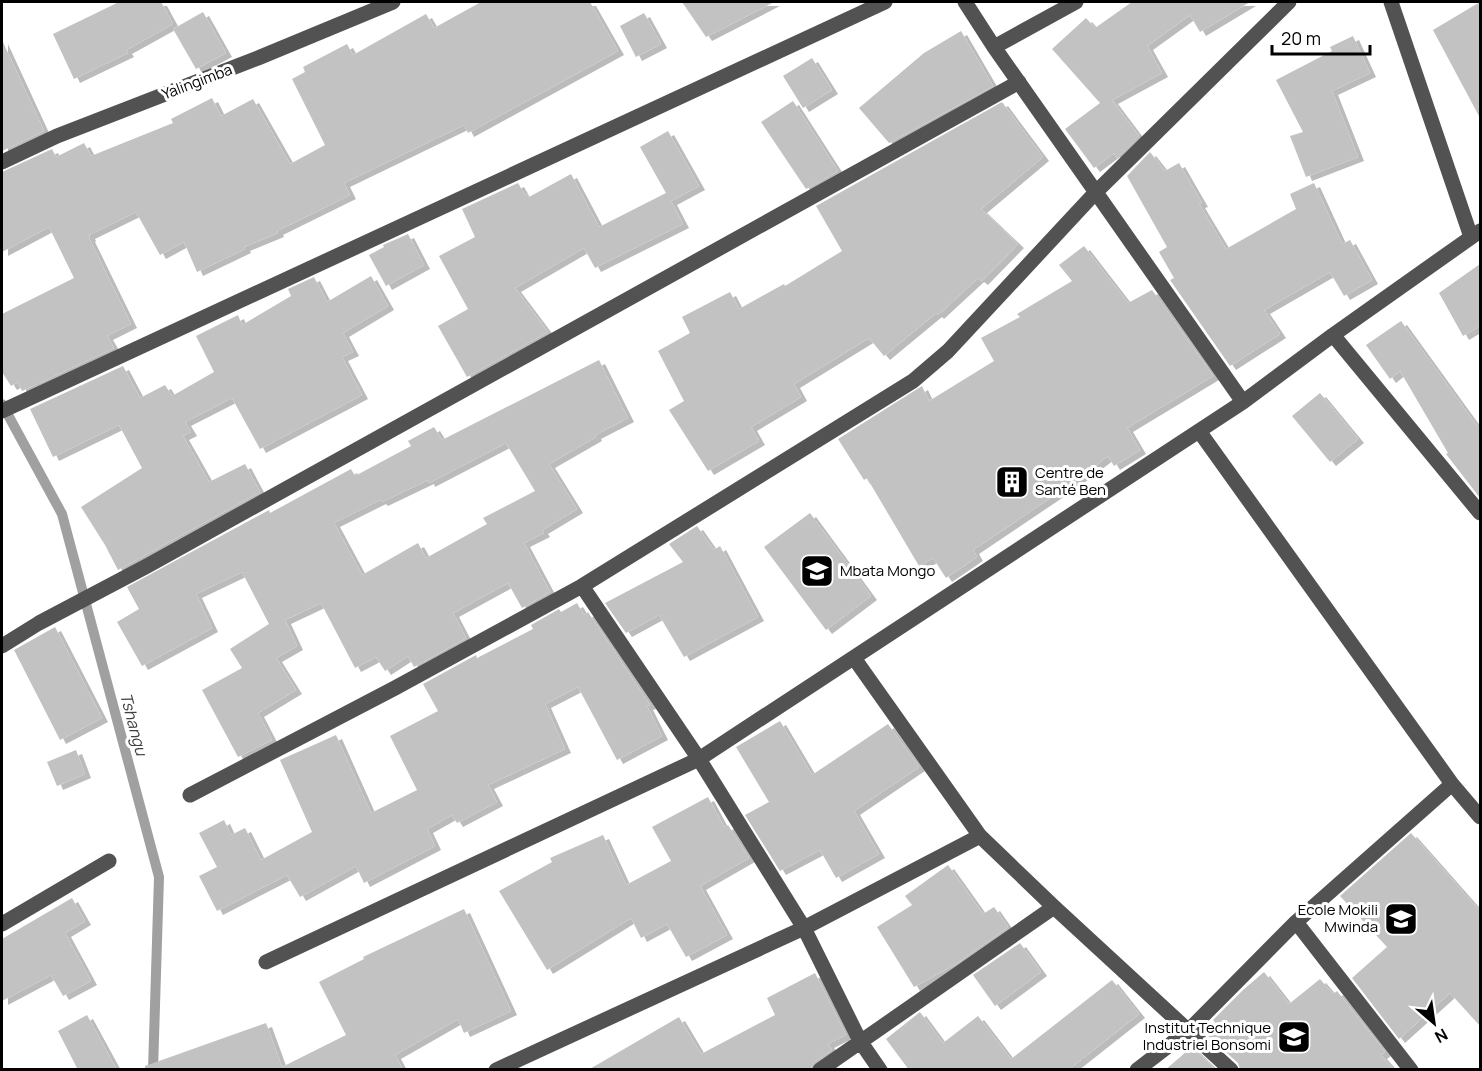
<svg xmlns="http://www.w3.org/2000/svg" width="1482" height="1071" font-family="Manrope,sans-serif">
<defs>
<filter id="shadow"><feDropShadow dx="6" dy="4" stdDeviation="0" flood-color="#0004"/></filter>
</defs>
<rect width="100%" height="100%" fill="#fff"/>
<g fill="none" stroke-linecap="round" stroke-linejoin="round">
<path stroke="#a0a0a0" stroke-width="10" d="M2,404L62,514L159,877L153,1070"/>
</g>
<path fill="#c2c2c2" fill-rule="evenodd" filter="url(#shadow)" d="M119,2H161L173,24L126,50L128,53L74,79L53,34Z
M481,2H590L618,51L468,133L464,125L344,183L350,195L277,231L278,233L244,247L245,249L197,272L184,242L160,255L136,212L89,235L90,237L89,238L131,324L107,336L114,348L22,391L18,382L11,386L2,372V314L74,278L49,227L2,252V172L52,149L56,157L84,143L91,156L173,123L171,119L212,98L221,116L253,99L290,164L325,145L292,79L305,72L303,67L347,44L353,55L426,14L434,28Z
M682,2H774L706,37Z
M1132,2H1250L1200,32L1190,15L1147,46L1162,73L1112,100L1139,136L1117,158L1114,153L1094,168L1065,129L1100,103L1052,49L1086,18L1095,28Z
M1480,2V118L1433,30Z
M203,12L226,53L196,69L173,29Z
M644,13L661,44L636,57L620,26Z
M961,31L993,86L889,143L859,108L924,53Z
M1353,36L1370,73L1332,91L1358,157L1306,177L1290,136L1303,132L1276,80L1332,51L1330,47Z
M2,40L44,131L2,151Z
M812,58L832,90L803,108L783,76Z
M793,101L838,171L806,189L761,122Z
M1002,102L1043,157L981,209L1018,244L982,281L978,278L938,315L936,313L884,356L869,338L794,384L801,397L751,427L759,441L708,471L669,410L684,401L658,351L690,333L682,317L730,292L739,309L784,284L785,286L842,251L816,206Z
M668,131L699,186L671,201L683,224L595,268L584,248L515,288L548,332L467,377L438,326L468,309L439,256L475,237L462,209L518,183L525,195L527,194L529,197L571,174L599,227L666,193L640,147Z
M1150,152L1165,171L1179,163L1202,203L1199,204L1226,249L1296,209L1290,194L1314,183L1342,244L1350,240L1372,280L1344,296L1330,272L1264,310L1280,334L1230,366L1170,280L1174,278L1159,252L1167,247L1127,176Z
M408,234L424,265L386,286L369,255L384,247L383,245Z
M1084,246L1128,303L1152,290L1213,376L1127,428L1140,450L1114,466L1108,456L1074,482L973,550L977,557L946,578L933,558L919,566L867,478L864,480L838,439L922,386L929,401L994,361L981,338L1020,317L1017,314L1072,281L1059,265Z
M1480,264V326L1463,336L1439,293Z
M371,276L388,306L343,333L353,352L342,357L362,395L260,449L232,398L185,422L191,432L183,436L209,482L245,464L260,492L118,570L105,545L81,507L142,468L119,425L53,457L30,409L123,366L140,398L165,385L172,396L214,372L196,336L238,315L242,325L291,296L288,289L314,277L327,302Z
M1401,321L1480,430V498L1446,454L1448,453L1400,371L1390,379L1366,345Z
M599,360L628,418L595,435L596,437L549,464L577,509L542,530L544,533L524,543L550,592L522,608L508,583L453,613L466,638L414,667L408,656L385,671L376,657L355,668L321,603L285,620L297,646L276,658L296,690L258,713L272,740L238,757L202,690L242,668L230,649L269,624L242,572L196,594L212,628L142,666L117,622L139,609L127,587L269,510L270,513L351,469L355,476L411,446L408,441L434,427L442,440ZM506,443L535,491L483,518L487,524L426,558L418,543L362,575L334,523L380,500L382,502L428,480L429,483Z
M1320,393L1358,439L1330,462L1292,416Z
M810,513L871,596L826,630L764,547Z
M697,526L714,550L720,546L758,617L684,657L659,615L626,633L605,603L683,562L669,544Z
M577,603L584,615L588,612L650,705L647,706L662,736L617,760L578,687L545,704L565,749L488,785L497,802L457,823L452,815L427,829L435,846L364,883L356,866L300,897L287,875L217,911L199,876L217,867L199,833L224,820L231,835L245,828L261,860L312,832L280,760L336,735L371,813L417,790L390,736L438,711L423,684L476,655L477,658L533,629L531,625L559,609L561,612Z
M55,627L102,718L60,740L14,650Z
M780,721L812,775L888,724L919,767L854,811L879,854L836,878L820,850L780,871L745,815L769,802L736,747Z
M76,750L85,774L57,786L47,762Z
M708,797L724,827L728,825L749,858L700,886L727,935L686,957L667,924L641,938L631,918L547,970L499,891L552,862L550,858L603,835L626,885L671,861L652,827Z
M1411,833L1480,911V1026L1450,993L1399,1039L1352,978L1387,947L1340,896Z
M948,865L983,914L994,907L1008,927L956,964L914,987L877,927L912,905L905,896Z
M72,898L85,921L65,933L91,981L63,996L51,975L2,1001V939Z
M464,909L511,1011L464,1033L458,1019L395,1055L403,1070H145V1066L266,1023L282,1067L346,1035L319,982L364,959L363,957Z
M1020,943L1041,972L995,1006L973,975Z
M1264,972L1289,1004L1320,979L1333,994L1337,991L1385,1052L1381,1055L1394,1070H1240L1238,1063L1207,1035L1218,1026L1213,1020L1243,990Z
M815,973L846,1035L828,1044L832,1050L814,1062L810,1070H588L679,1017L701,1054L775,1015L767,998Z
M1112,980L1139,1014L1068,1070H909L886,1039L920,1012L943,1043L978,1016L1011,1059Z
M87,1015L117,1070H78L58,1031Z
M1192,1047L1216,1070H1165Z"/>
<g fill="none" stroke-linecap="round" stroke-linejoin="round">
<path stroke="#525252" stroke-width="15" d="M965,2L994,47L1243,402
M1391,2L1471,237
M994,47L1076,2
M2,162L57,136L258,58L393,2
M1333,335L1480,513
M2,411L885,2
M1199,431L1452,784L1480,817
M582,586L699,759L804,928L860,1041L880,1070
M2,646L39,623L147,566L1019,82
M854,658L980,836L1054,907L1231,1070
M190,795L395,688L582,586L913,381L948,351L1095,193L1289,2
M1296,922L1411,1070
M2,924L109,861
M266,962L699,759L1243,402L1333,335L1480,231
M496,1070L804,928L980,836
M820,1070L1054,907
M1137,1070L1189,1030L1296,922L1452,784"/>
</g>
<defs>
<symbol id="building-square" viewBox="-11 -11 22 22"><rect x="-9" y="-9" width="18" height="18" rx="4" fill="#000" stroke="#fff"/><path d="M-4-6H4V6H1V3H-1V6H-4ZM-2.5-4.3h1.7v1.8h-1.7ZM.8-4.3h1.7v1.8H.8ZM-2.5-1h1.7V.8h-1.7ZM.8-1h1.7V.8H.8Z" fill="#fff"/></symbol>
<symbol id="school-square" viewBox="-11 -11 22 22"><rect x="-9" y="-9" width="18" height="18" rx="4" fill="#000" stroke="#fff"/><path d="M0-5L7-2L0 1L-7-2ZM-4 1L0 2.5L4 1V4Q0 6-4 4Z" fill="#fff"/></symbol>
</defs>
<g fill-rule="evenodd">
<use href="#building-square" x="993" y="463" width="38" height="38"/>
<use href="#school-square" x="798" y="552" width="38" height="38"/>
<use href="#school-square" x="1382" y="900" width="38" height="38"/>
<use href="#school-square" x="1275" y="1018" width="38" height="38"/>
</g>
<g text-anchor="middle" stroke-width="6" stroke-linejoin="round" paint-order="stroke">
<g font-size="15" fill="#000" stroke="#fff">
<text transform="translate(197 82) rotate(-21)" y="5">Yalingimba</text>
</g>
<g font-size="15" fill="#000" stroke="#fff" text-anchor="start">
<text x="1035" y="478">Centre de<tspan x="1035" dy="17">Santé Ben</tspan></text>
<text x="840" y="576">Mbata Mongo</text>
<text x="1378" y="915" text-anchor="end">Ecole Mokili<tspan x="1378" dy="17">Mwinda</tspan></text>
<text x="1271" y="1033" text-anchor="end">Institut Technique<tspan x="1271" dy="17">Industriel Bonsomi</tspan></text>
</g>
<g font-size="16" font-style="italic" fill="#414141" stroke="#fff">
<text transform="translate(134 724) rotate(75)" y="6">Tshangu</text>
</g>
</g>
<rect width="1482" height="1071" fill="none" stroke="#000000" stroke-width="6"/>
<g transform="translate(1434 1023) rotate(151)" stroke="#ffffff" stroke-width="4.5" paint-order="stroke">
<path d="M0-4.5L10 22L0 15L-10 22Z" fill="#000000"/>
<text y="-9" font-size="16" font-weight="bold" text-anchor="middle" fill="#000000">N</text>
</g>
<path d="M1272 45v9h98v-9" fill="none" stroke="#000000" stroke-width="3"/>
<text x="1281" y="45" font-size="18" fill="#000000" stroke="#ffffff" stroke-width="4.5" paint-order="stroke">20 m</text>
</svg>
